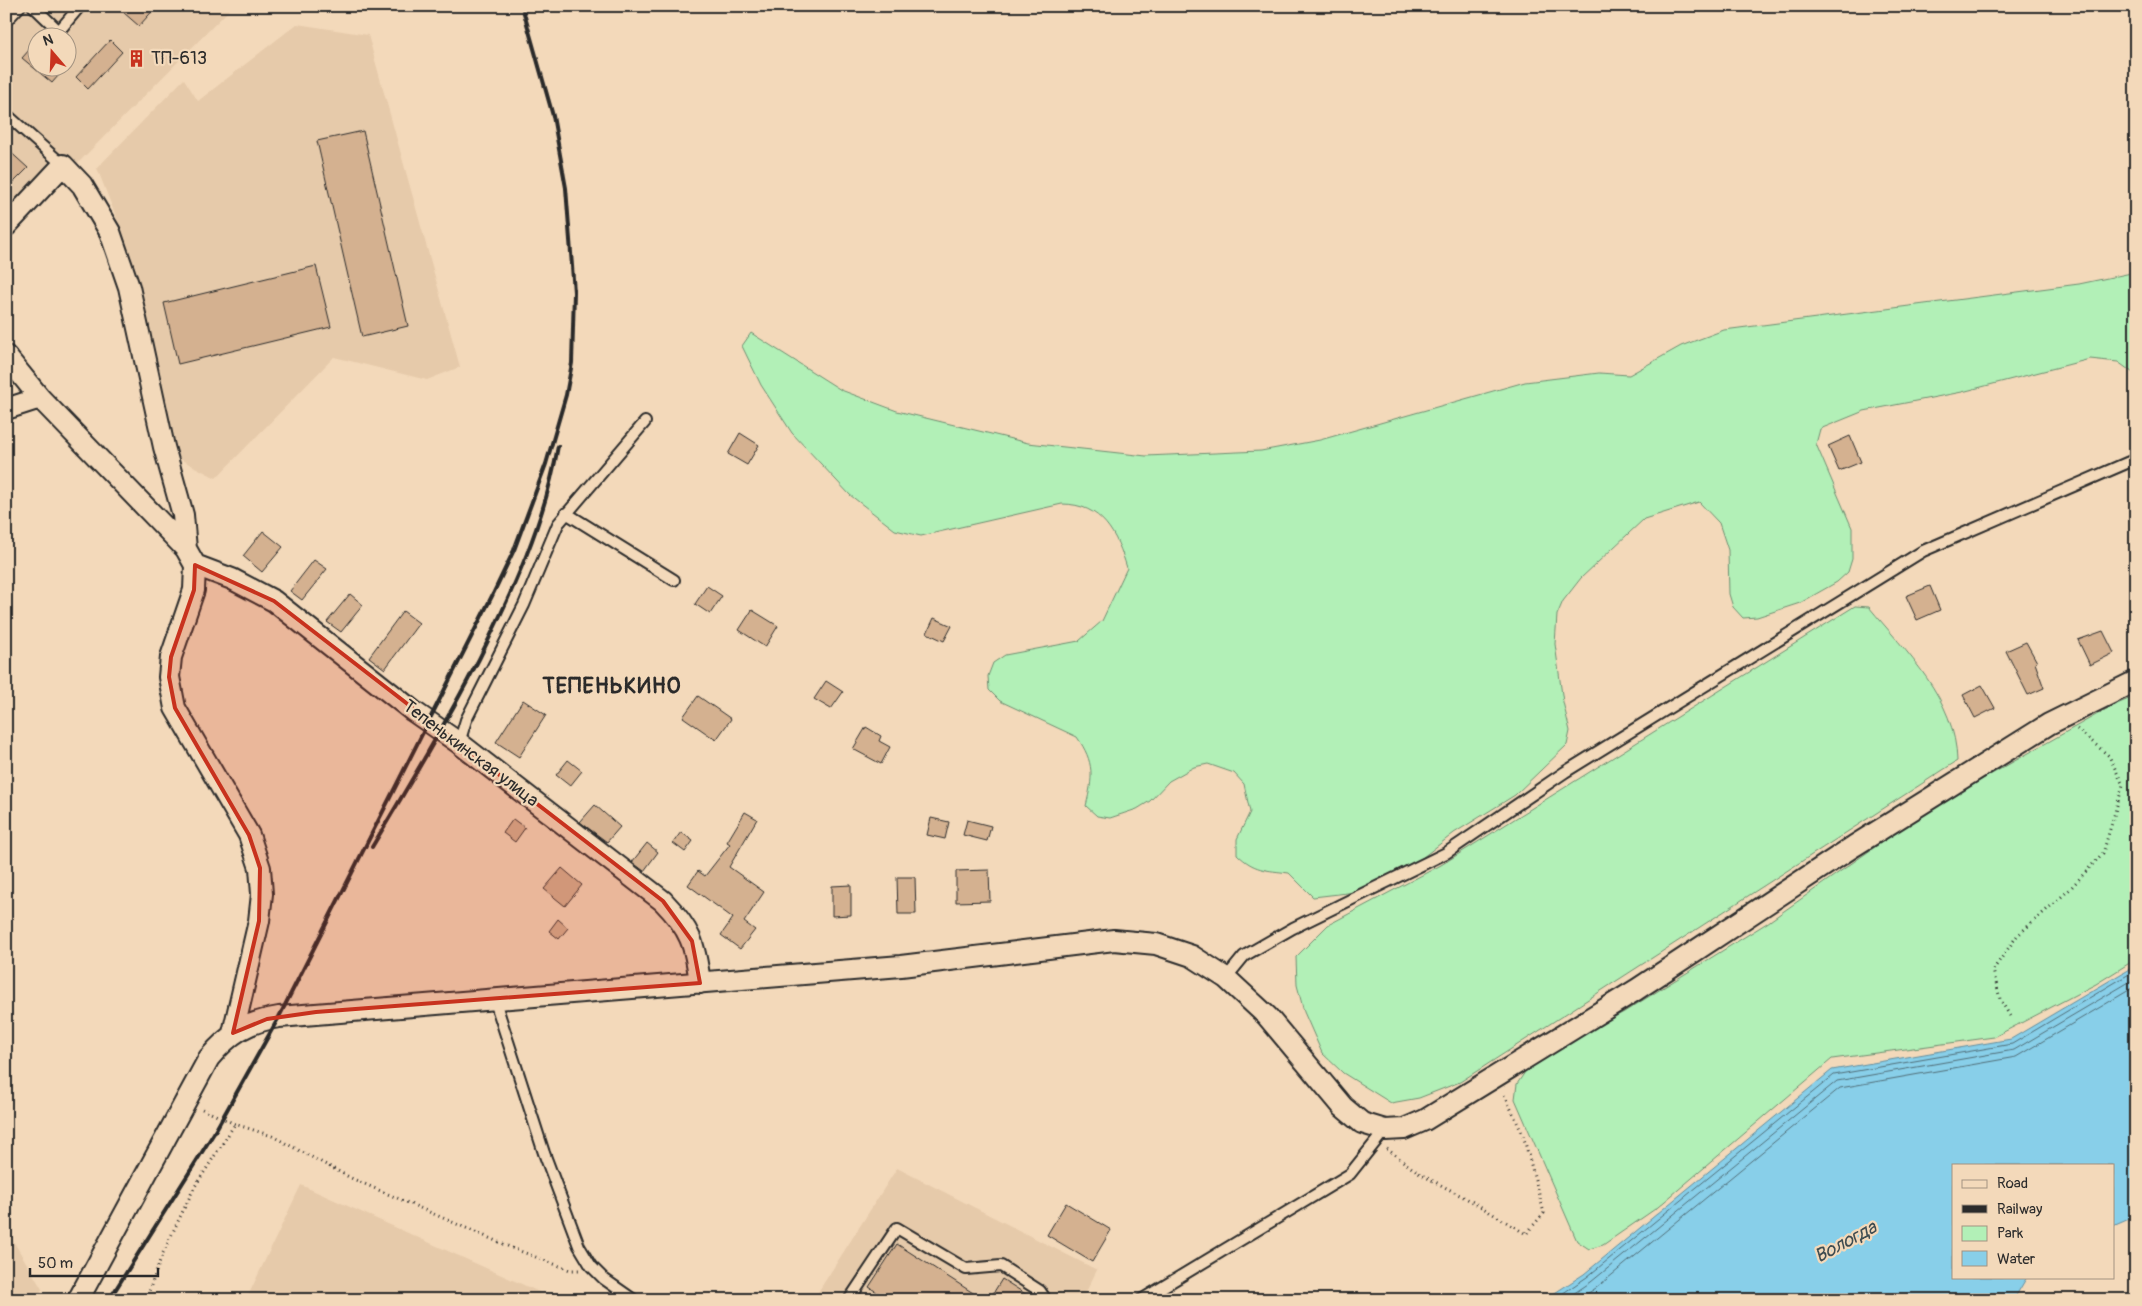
<svg xmlns="http://www.w3.org/2000/svg" width="2142" height="1306" font-family="Pangolin,sans-serif">
<rect width="100%" height="100%" fill="#f3d9ba"/>
<filter id="ink" filterUnits="userSpaceOnUse"><feTurbulence type="fractalNoise" baseFrequency=".02" numOctaves="2"/><feDisplacementMap in="SourceGraphic" scale="10" xChannelSelector="R" yChannelSelector="G"/><feConvolveMatrix kernelMatrix="1 2 1 2 8 2 1 2 1" color-interpolation-filters="sRGB"/></filter>
<g filter="url(#ink)">
<path fill="#e6caaa" fill-rule="evenodd" d="M6,6H233L6,236ZM38,38H68V68H38Z
M297,24L368,35L460,367L427,380L334,357L216,478L172,455L145,323L125,240L97,168L184,79L198,101Z
M897,1168L1097,1270L1082,1300H813Z
M301,1185L557,1300H246Z
M6,1229L42,1289L38,1300H6Z"/>
<path fill="#b2f0b7" stroke="#6e8e71" d="M2136,272V375L2118,362L2090,359L1962,392L1864,411L1820,429L1816,444L1852,528V559L1848,572L1837,582L1800,603L1757,617L1743,618L1733,607L1729,594L1728,550L1719,523L1699,502L1644,519L1581,578L1563,601L1557,615L1555,644L1563,702L1570,731L1567,745L1515,795L1454,833L1409,868L1356,892L1313,897L1289,873C1266,870 1254,871 1237,854V839L1250,812L1244,784L1234,773L1208,764L1194,767L1169,781L1150,801L1137,809L1110,818L1097,816L1086,806C1093,777 1095,763 1077,737L1000,701L989,690L988,676L993,663L1005,655L1079,641L1102,621L1127,568C1117,534 1102,504 1062,504L921,536L895,530L850,495L792,433L761,385L742,346L751,333L841,390L897,411L1028,443L1146,456L1261,451L1320,440L1525,382L1599,373L1629,375L1681,346L1724,330L2079,284Z
M1855,606L1869,607C1906,652 1956,699 1957,761L1460,1082L1419,1098L1391,1103L1343,1073L1322,1053L1304,1012L1297,985L1296,957L1328,925L1441,865Z
M2136,696V959L2096,984L1994,1037L1832,1059L1658,1207L1603,1245L1589,1249L1577,1241L1515,1099L1517,1084L1525,1072L1548,1053L1624,1012L1767,923L1926,811L2112,706Z"/>
<path fill="#88cfe9" stroke="#638d9d" d="M2136,965V1216L2113,1226V1165H1953V1277H2027L2014,1299L1544,1300L1584,1274L1832,1070L2011,1039Z"/>
<g fill="none" stroke-linecap="round" stroke-linejoin="round">
<path stroke="#506d77" stroke-width="1" d="M1553,1300L1587,1277L1834,1075L2012,1044L2136,970
M1564,1300L1591,1282L1837,1081L2014,1050L2136,978
M1578,1300L1596,1288L1840,1088L2016,1057L2136,986"/>
</g>
<path fill="#d4b190" stroke="#2b2b2b" d="M116,6H157L139,26Z
M38,40V68H65L52,83L22,58Z
M110,40L122,52L88,89L76,77Z
M363,131L408,326L362,337L317,141Z
M6,148L28,168L6,190Z
M316,266L331,327L178,364L164,303Z
M740,433L759,445L747,465L728,454Z
M1850,436L1861,462L1839,471L1828,446Z
M263,531L283,547L262,572L243,556Z
M314,560L327,569L302,600L290,591Z
M707,586L722,596L710,614L695,604Z
M1930,586L1940,610L1917,620L1906,596Z
M350,594L363,605L341,632L327,622Z
M752,610L778,626L765,647L739,630Z
M403,611L419,623L385,669L369,657Z
M934,618L952,626L944,641L927,633Z
M2103,631L2114,653L2090,665L2078,640Z
M2026,642L2037,662L2035,663L2044,688L2028,695L2006,651Z
M826,681L843,692L831,709L814,699Z
M1982,685L1995,708L1975,718L1963,695Z
M698,696L731,719L716,740L683,717Z
M523,700L546,715L519,757L496,742Z
M866,727L881,736L879,741L890,747L881,764L853,749Z
M568,760L582,771L570,786L556,775Z
M595,805L620,827L607,842L580,822Z
M745,812L757,819L729,867L764,892L744,922L755,930L740,949L721,935L733,918L688,885L698,871L705,876L730,844L727,842Z
M931,818L949,822L945,839L927,835Z
M513,819L525,828L515,842L503,833Z
M967,820L991,826L987,841L963,835Z
M681,832L693,841L685,852L673,843Z
M647,843L658,852L644,871L632,862Z
M562,868L582,885L565,906L544,889Z
M989,870L990,901L956,902V871Z
M897,877H915L916,914H898Z
M851,885V915L832,916V886Z
M558,919L568,928L559,939L549,931Z
M1066,1203L1111,1230L1092,1262L1047,1235Z
M897,1244L984,1300H889L869,1287Z
M1002,1279L1035,1300H989Z"/>
<g fill="none" stroke-linecap="round" stroke-linejoin="round">
<defs>
<path id="lane" d="M33,6L59,31L80,6
M6,21L20,6
M6,114L63,165
M566,513L674,580
M459,743L466,720L524,605L558,524L645,422
M1226,978L1244,956L1293,928L1446,853L1565,772L1923,551L2136,459
M494,998L544,1153L579,1246L591,1266L604,1279L634,1300
M849,1300L897,1228L966,1269L1001,1266L1040,1291L1046,1300
M1141,1300L1350,1174L1385,1130"/>
<path id="street" d="M6,226L63,165L82,185L110,232L129,287L164,447L183,515L186,549
M6,356L40,398L186,549L195,565L194,590L171,657L169,677L175,708L249,835L260,868L262,894L259,921L233,1033
M6,409L40,398
M195,565L232,579L274,601L413,711L459,743L663,901C691,930 695,944 700,983
M78,1300L209,1058C230,1033 247,1022 279,1017L901,966L1114,940L1156,944L1192,956L1226,978L1267,1016L1343,1107L1362,1123L1385,1130L1404,1129L1425,1120L1636,990L1854,846L2049,724L2136,681"/>
</defs>
<use href="#lane" stroke="#2b2b2b" stroke-width="14"/>
<use href="#street" stroke="#2b2b2b" stroke-width="24"/>
<path stroke="#2b2b2b" stroke-width="3" stroke-dasharray="1 4" stroke-linecap="butt" d="M2010,1016L2000,999L1993,970L2017,936L2069,890L2103,853L2123,785L2109,756L2077,729
M202,1109L235,1124L272,1136L351,1178L512,1248L570,1270H579
M1387,1149L1420,1174L1473,1202L1526,1234L1544,1213L1523,1135L1503,1092
M146,1300L162,1255L194,1188L235,1124"/>
<use href="#lane" stroke="#f3d9ba" stroke-width="10"/>
<use href="#street" stroke="#f3d9ba" stroke-width="20"/>
<path stroke="#2b2b2b" stroke-width="4" d="M372,847C409,785 446,723 479,659C513,591 545,521 558,446
M109,1300L214,1133L279,1017L493,594L514,550L546,464L566,395L572,363L574,292L566,188L553,116L522,6"/>
</g>
</g>
<path fill="#c8321e" fill-opacity="0.2" stroke="#c8321e" stroke-width="4" stroke-linejoin="round" d="M195,565L274,601L663,901L692,941L700,983L316,1012L267,1019L233,1033L259,921L260,868L249,835L175,708L169,677L171,657L194,590Z"/>
<defs>
<symbol id="building-bare" viewBox="-9 -9 18 18"><path d="M-4-6H4V6H1V3H-1V6H-4ZM-2.5-4.3h1.7v1.8h-1.7ZM.8-4.3h1.7v1.8H.8ZM-2.5-1h1.7V.8h-1.7ZM.8-1h1.7V.8H.8Z" fill="#c8321e" stroke="#f3d9ba" stroke-width="2.5" paint-order="stroke"/></symbol>
</defs>
<g fill-rule="evenodd">
<use href="#building-bare" x="124" y="46" width="25" height="25"/>
</g>
<g text-anchor="middle" stroke-width="4.5" stroke-linejoin="round" paint-order="stroke">
<g font-size="18" fill="#2b2b2b" stroke="#f3d9ba" text-anchor="start">
<text x="151" y="64">ТП-613</text>
</g>
<g font-size="18" fill="#2b2b2b" stroke="#f3d9ba">
<text transform="translate(471 753) rotate(37)" y="6">Тепенькинская улица</text>
</g>
<g font-size="19" font-style="italic" fill="#3e4c51" stroke="#f3d9ba">
<text transform="translate(1845 1241) rotate(-28)" y="7">Вологда</text>
</g>
<g font-size="22" font-weight="bold" letter-spacing="1" fill="#2b2b2b" stroke="#f3d9ba">
<text x="612" y="693">ТЕПЕНЬКИНО</text>
</g>
</g>
<rect width="2142" height="1306" fill="none" stroke="#f3d9ba" stroke-width="25"/>
<rect x="12" y="12" width="2117" height="1281" fill="none" stroke="#2b2b2b" stroke-width="2" filter="url(#ink)"/>
<rect x="1952" y="1164" width="162" height="115" fill="#f3d9ba" stroke="#a39381"/>
<rect x="1962" y="1180" width="25" height="8" fill="#f3d9ba" stroke="#a39381"/>
<text x="1997" y="1188" font-size="15" fill="#2b2b2b">Road</text>
<rect x="1962" y="1205" width="25" height="8" fill="#2b2b2b" stroke="#a39381"/>
<text x="1997" y="1214" font-size="15" fill="#2b2b2b">Railway</text>
<rect x="1962" y="1226" width="25" height="15" fill="#b2f0b7" stroke="#a39381"/>
<text x="1997" y="1238" font-size="15" fill="#2b2b2b">Park</text>
<rect x="1962" y="1251" width="25" height="15" fill="#88cfe9" stroke="#a39381"/>
<text x="1997" y="1264" font-size="15" fill="#2b2b2b">Water</text>
<g transform="translate(52 52) rotate(341)"><circle r="24" fill="#f3d9ba" stroke="#a39381"/>
<path d="M0-4L9 19L0 12L-9 19Z" fill="#c8321e"/>
<text y="-8" font-size="14" font-weight="bold" text-anchor="middle" fill="#2b2b2b">N</text>
</g>
<path d="M30 1268v8h128v-8" fill="none" stroke="#2b2b2b" stroke-width="2.5"/>
<text x="38" y="1268" font-size="15" fill="#2b2b2b" stroke="#f3d9ba" stroke-width="4" paint-order="stroke">50 m</text>
</svg>
